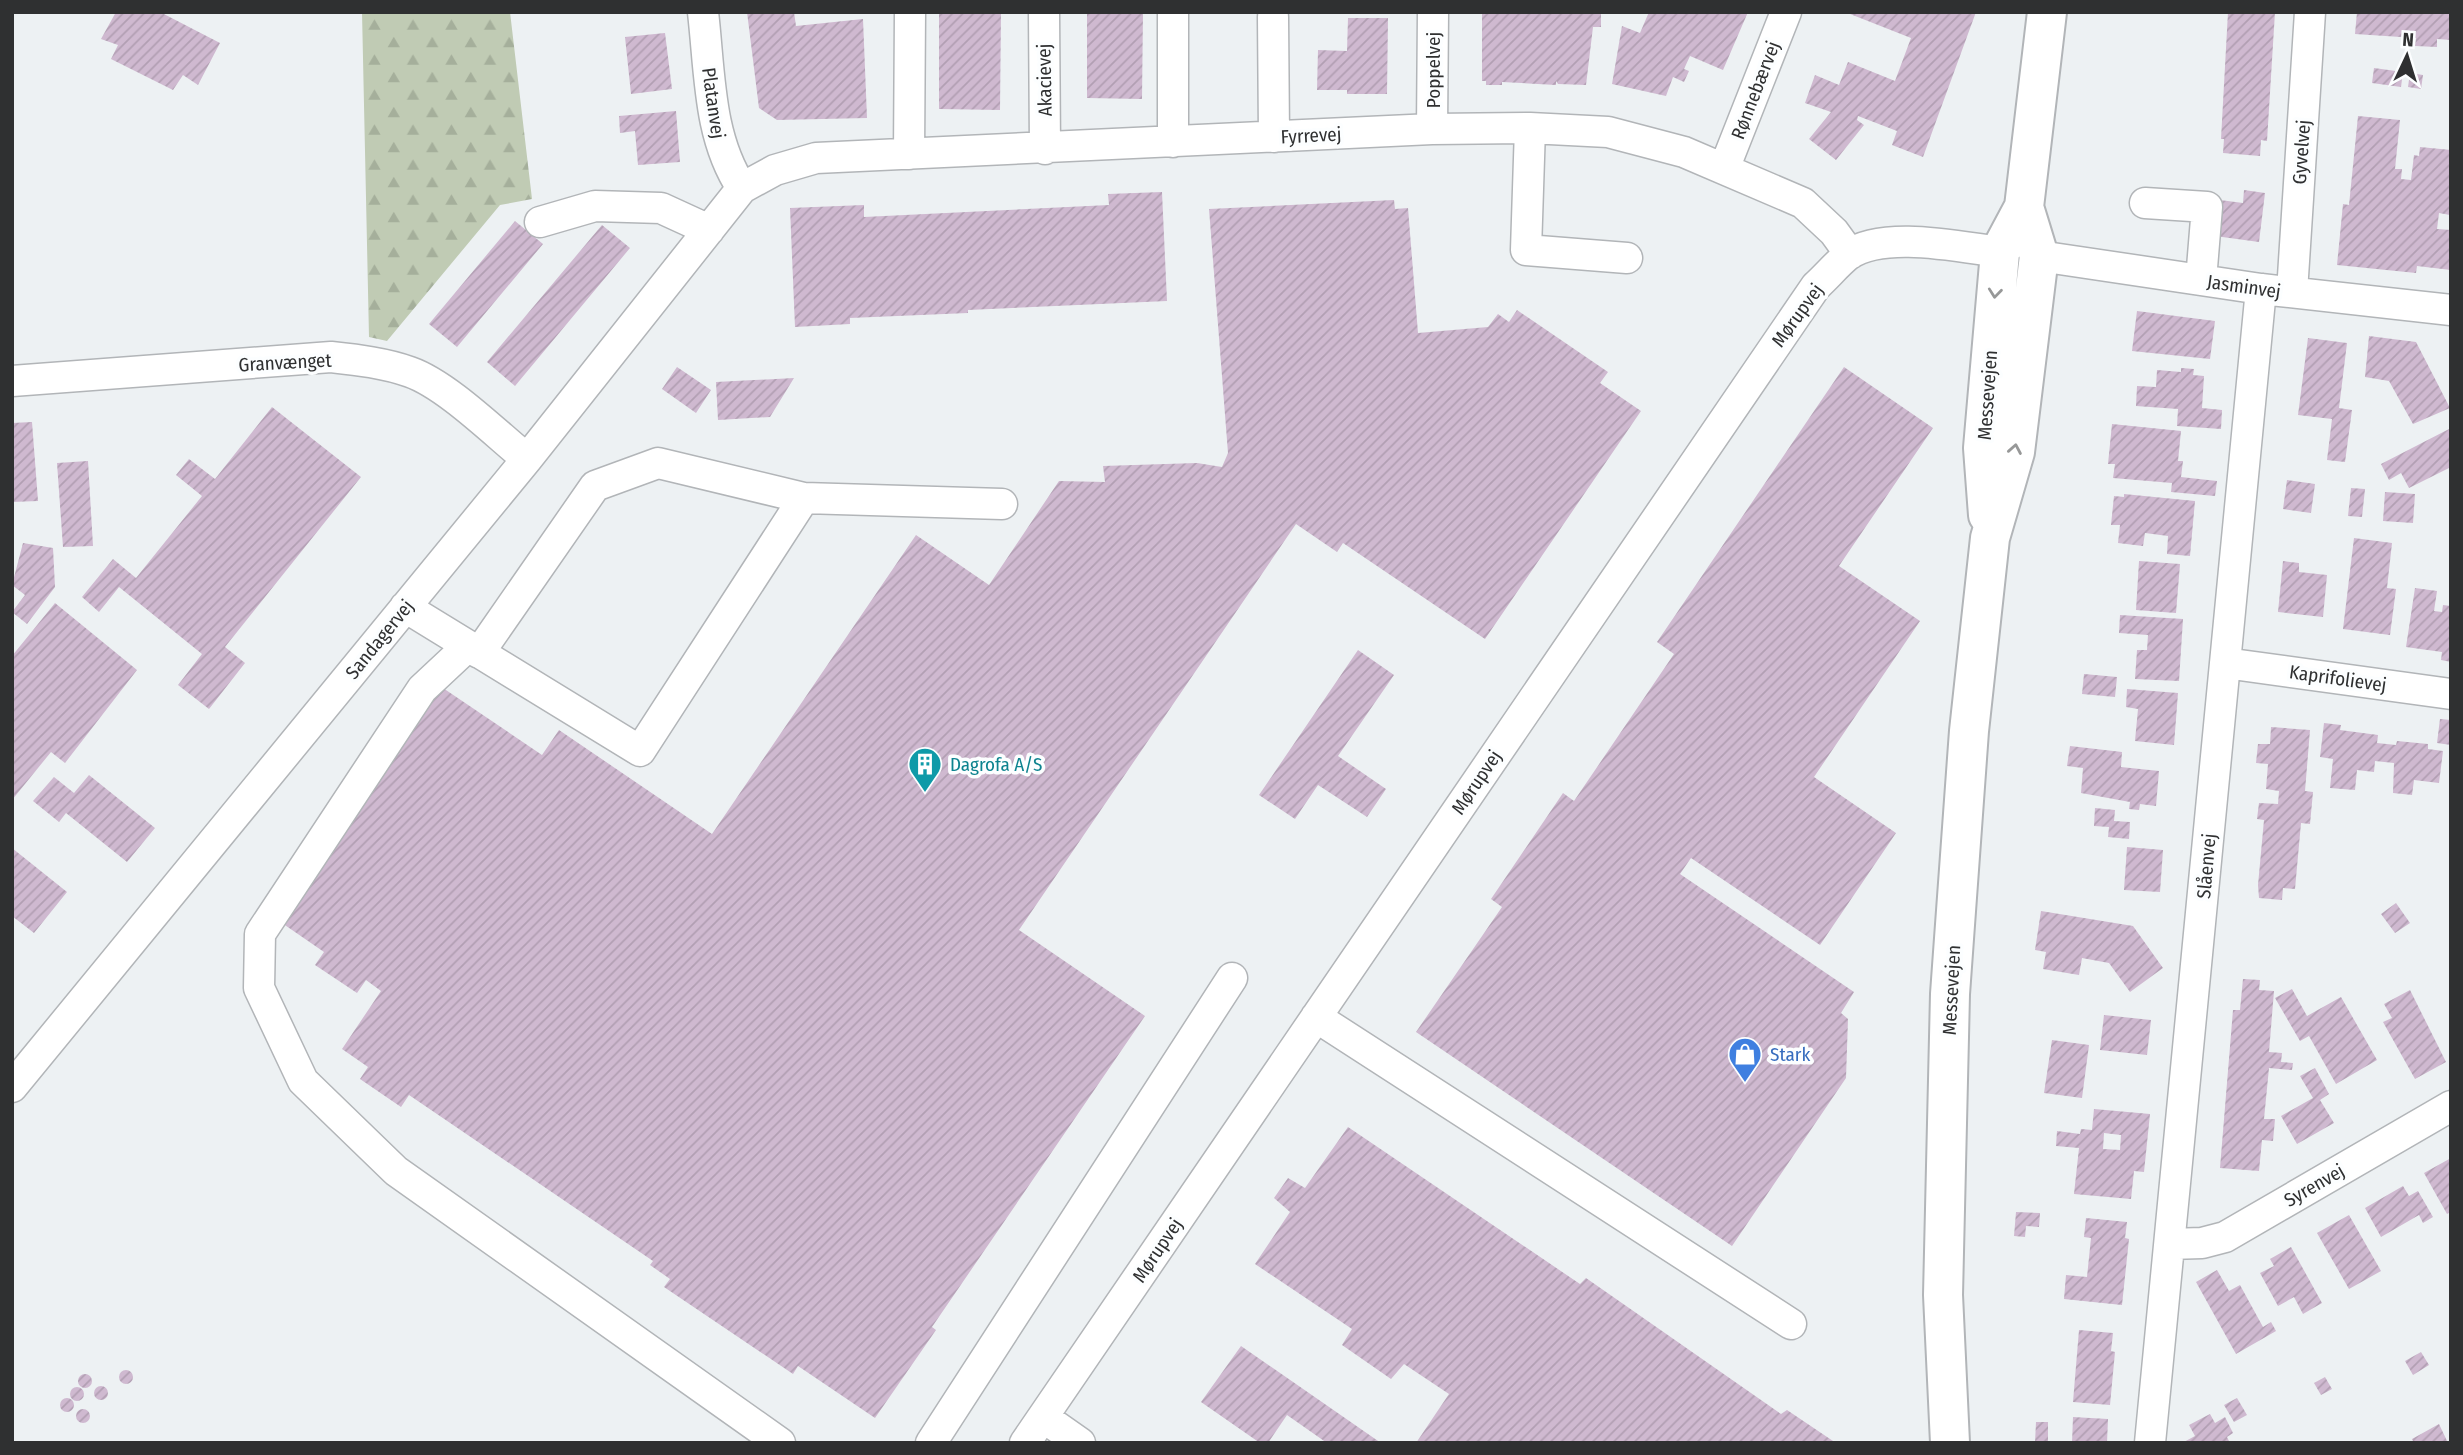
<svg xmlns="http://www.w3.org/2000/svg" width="2463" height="1455" font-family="'Fira Sans Condensed',sans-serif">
<defs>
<pattern id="forest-firs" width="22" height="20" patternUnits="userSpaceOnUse" patternTransform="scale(1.75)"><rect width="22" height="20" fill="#c0cbb4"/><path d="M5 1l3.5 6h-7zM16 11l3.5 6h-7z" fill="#a5af9b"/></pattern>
<pattern id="building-hatch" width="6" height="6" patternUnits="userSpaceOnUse" patternTransform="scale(1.75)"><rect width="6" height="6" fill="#cfb9d0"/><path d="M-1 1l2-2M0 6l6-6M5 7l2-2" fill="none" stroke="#b29fb3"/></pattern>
</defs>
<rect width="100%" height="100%" fill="#edf1f3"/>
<path fill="url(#forest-firs)" d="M362,12H510L532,199L500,205L387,341L369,337Z"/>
<path fill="url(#building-hatch)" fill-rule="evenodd" d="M116,12H160L220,43L198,85L183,75L173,90L111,59L118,45L101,39Z
M747,12H794L796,26L863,19L867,118L777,120L759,108Z
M939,12H1001L1000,110L939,109Z
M1087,12H1143L1142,99L1087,98Z
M1482,12H1601V27H1593L1586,85L1558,84L1556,81V85L1502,82V85H1486V81H1482Z
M1649,12H1748L1723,70L1690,56L1684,69L1689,71L1684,82L1673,77L1666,96L1612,84L1622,26L1640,33Z
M1845,12H1976L1923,157L1892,145L1897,131L1858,116L1857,120L1864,125L1836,160L1809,139L1831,112L1805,103L1815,75L1839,85L1848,62L1895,81L1911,38Z
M2228,12H2275L2267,141L2261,140L2260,156L2223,153L2224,139H2221Z
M2357,12H2451V40L2437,39V47L2415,46L2416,38L2355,34Z
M1348,18H1388L1387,94H1347V90H1317L1318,50L1347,51Z
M665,33L672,89L631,94L625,37Z
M2374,68L2403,72L2401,87L2372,83Z
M2410,73L2423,75L2421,89L2408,87Z
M676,111L680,162L638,165L635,131L620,133L619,116Z
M2358,116L2400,120L2395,169H2402L2401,179L2411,180L2414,155L2419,156L2420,147L2451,150L2450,215L2439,213L2437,229L2451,230V270L2417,266L2416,273L2337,265L2343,204L2349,205Z
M2244,190L2265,193L2259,242L2215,236L2220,200L2243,203Z
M1162,192L1167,301L968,310V313L850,318V324L795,327L790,208L864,205V217L1109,205L1108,194Z
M1394,200L1395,209L1408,208L1418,333L1488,327L1498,314L1509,322L1517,310L1608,372L1600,383L1641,411L1485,639L1343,543L1337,552L1296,524L1019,930L1145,1016L932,1327L936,1330L875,1418L798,1366L793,1374L664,1287L670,1279L650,1265L653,1261L409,1095L401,1107L360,1079L368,1067L342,1049L381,991L366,980L357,993L315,965L324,952L279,921L440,686L542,755L559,730L712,834L916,535L989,585L1059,481L1105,482L1103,466L1197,463L1222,467L1228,453L1209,209Z
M515,221L543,244L457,347L429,324Z
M602,225L630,248L515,386L487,362Z
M2137,311L2215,321L2210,359L2132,351Z
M2369,336L2416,342L2450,408L2413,424L2389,381L2365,377Z
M2308,338L2347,343L2339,408L2352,410L2345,462L2327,460L2332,419L2298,415Z
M677,367L711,390L696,413L662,389Z
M1844,367L1933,428L1839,566L1920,621L1814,777L1896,833L1820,945L1691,858L1680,874L1854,992L1841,1013L1848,1019L1846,1078L1732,1246L1416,1032L1502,907L1491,899L1563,793L1574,801L1674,654L1657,642Z
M2181,368L2194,369L2193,375L2204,376L2202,408L2222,410L2221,429L2177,426L2178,409L2136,406L2137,386L2156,387L2157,370L2181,372Z
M794,378L770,417L718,420L716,382Z
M272,407L361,477L225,647L245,663L209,709L178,685L202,654L119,587L99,612L82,597L113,559L136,578L202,496L176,475L189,459L215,479Z
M32,422L38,501L12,502V423Z
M2112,424L2181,431L2178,461H2183L2181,477L2217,481L2215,496L2171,492L2172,483L2113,478L2115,464H2108Z
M2451,428V467L2409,488L2401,473L2389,480L2381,464Z
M88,461L93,546L63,547L57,463Z
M2287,480L2315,484L2311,513L2283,509Z
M2351,488L2365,489L2362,517L2348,516Z
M2385,492L2415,494L2413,523L2383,521Z
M2124,494L2195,501L2190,556L2167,554L2168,536L2145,533L2143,546L2118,543L2120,525H2111L2114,496L2124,497Z
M2354,538L2392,543L2387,588L2396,589L2390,635L2343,629Z
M23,543L53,548L55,587L27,624L12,612L25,595L12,585Z
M2139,561L2180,564L2176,613L2136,610Z
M2283,561L2299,563V572L2327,575L2323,617L2278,612Z
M2415,588L2437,591L2434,611L2442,612L2443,605L2451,606V662L2441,660L2442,652L2406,647Z
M55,603L137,670L65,763L51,752L12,800V656Z
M2120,615L2183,619L2179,681L2135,679L2137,650H2147L2148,635L2119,633Z
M1358,650L1394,675L1338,756L1386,789L1367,817L1318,785L1295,819L1259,795Z
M2084,674L2117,677L2115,697L2082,694Z
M2127,689L2178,693L2174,745L2135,741L2138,709L2126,707Z
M2440,719L2451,720V745L2437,743Z
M2324,723L2341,725L2340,730L2378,735L2377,743L2396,745L2397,741L2428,744V749L2443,751L2439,783L2414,780L2412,795L2393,793L2394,763L2375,761L2374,772L2357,770L2355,790L2330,788L2333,759L2320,757Z
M2271,727L2310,730L2305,791L2313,792L2310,824L2301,823L2295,889L2283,888L2282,900L2259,898L2258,885L2264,820L2257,819L2259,803L2278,804L2279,791L2266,789L2268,764L2256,763L2258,744H2270Z
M2070,746L2122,752L2121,767L2159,771L2156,806L2140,804L2139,810L2129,809L2130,802L2081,793L2083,768L2067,766Z
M89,775L155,828L127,862L66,813L59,822L33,801L54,777L74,793Z
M2095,808L2115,810L2114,821L2130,822L2129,839L2108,837L2109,827L2094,826Z
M2127,847L2163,850L2160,892L2124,890Z
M12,848L67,892L34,933L12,916Z
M2396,903L2410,923L2395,933L2381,914Z
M2041,911L2133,926L2163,968L2130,992L2109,963L2082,958L2079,975L2043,969L2046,952L2035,950Z
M2243,979L2260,980L2259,990L2274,991L2269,1052L2282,1053L2281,1062L2293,1063L2292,1070L2269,1068L2264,1119H2275L2273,1141L2262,1140L2259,1171L2220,1168L2233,1010H2240Z
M2292,989L2307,1016L2341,997L2377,1060L2336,1084L2309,1036L2300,1041L2275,998Z
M2410,990L2446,1062L2415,1079L2383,1022L2392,1018L2384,1004Z
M2104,1015L2151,1020L2147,1055L2100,1050Z
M2052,1040L2089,1045L2082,1098L2044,1093Z
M2315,1068L2329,1094L2320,1100L2334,1123L2297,1144L2281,1116L2313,1098L2300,1076Z
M2094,1109L2150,1114L2144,1172L2134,1171L2131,1199L2074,1194L2079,1148L2056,1146L2057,1131L2080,1134L2081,1129L2092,1130ZM2104,1133L2121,1135L2120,1150L2103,1149Z
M1348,1127L1580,1284L1586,1278L1781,1414L1787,1410L1836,1443H1416L1449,1394L1404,1364L1391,1379L1342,1345L1352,1329L1255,1264L1290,1212L1274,1198L1288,1178L1305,1188Z
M2451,1158V1212L2447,1214L2424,1173Z
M2403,1186L2409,1196L2418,1191L2433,1217L2423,1223L2419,1215L2381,1237L2365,1208Z
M2016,1212L2040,1213L2039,1227L2026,1226L2025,1237L2014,1236Z
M2349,1215L2381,1271L2349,1289L2317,1233Z
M2086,1218L2127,1222L2125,1238L2129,1239L2122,1305L2064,1299L2066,1275L2087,1277L2091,1238L2084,1237Z
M2291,1247L2322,1303L2303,1314L2294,1297L2278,1306L2260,1273L2274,1266L2270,1259Z
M2217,1270L2229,1291L2240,1285L2263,1327L2271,1322L2276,1331L2236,1354L2196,1282Z
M2079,1330L2113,1333L2111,1351L2115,1352L2110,1405L2073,1402Z
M1241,1346L1381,1443H1327L1287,1415L1268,1443H1260L1201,1402Z
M2421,1352L2429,1365L2413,1375L2405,1361Z
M119 1377a7 7 0 1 1 14 0a7 7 0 1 1-14 0Z
M78 1381a7 7 0 1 1 14 0a7 7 0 1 1-14 0Z
M2325,1377L2332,1389L2321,1395L2314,1383Z
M94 1393a7 7 0 1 1 14 0a7 7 0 1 1-14 0Z
M70 1394a7 7 0 1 1 14 0a7 7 0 1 1-14 0Z
M2237,1398L2247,1415L2234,1422L2224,1405Z
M60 1405a7 7 0 1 1 14 0a7 7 0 1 1-14 0Z
M76 1416a7 7 0 1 1 14 0a7 7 0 1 1-14 0Z
M2210,1414L2215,1423L2225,1417L2233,1433L2227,1437L2230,1443H2182L2195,1436L2189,1425Z
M2073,1417L2108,1419L2107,1443H2072Z
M2036,1422H2048V1443H2035Z
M2439,1424L2448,1443H2414L2412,1439Z"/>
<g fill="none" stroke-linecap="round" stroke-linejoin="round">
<defs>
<path id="minor" d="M703,12C710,72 708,137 742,188
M1044,12L1045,149
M1273,17L1274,137
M1530,128L1526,250L1627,258
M1432,129L1433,12
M1173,142V12
M909,154L910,12
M1724,169L1786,12
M2145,203L2207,207L2201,280
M540,222L595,206L661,208L709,230
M2039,256L2261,289L2451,310
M2292,292L2310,12
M12,381L331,357C358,360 385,363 410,372C447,385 496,434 527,459
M405,607L640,751L804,498L1002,504
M468,646L422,689L260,934L259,988L303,1081L396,1171L780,1443
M479,653L595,486L658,463L804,498
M2225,663L2451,694
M1316,1017L1791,1324
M12,1087L527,459L742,188L775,170L816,158L1432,129L1530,128L1608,132L1684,152L1803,203L1834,232L1850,254
M2170,1244L2202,1243L2225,1237L2451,1106
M1043,1417L1080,1443
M931,1443L1232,978
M1025,1443L1816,286C1827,276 1837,264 1848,255C1884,230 1959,247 2000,252
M2150,1443L2261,289"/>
<path id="major" d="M1988,515L1983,448L2000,252L2024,207L2047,12
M1950,1443L1943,1295L1950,994L1969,731L1990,538L2015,452L2039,256L2024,207"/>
</defs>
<use href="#minor" stroke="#b2b5b8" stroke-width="33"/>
<use href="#major" stroke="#b2b5b8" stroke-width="42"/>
<use href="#minor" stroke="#fff" stroke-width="30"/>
<use href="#major" stroke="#fff" stroke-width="38"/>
</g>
<defs><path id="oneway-chevron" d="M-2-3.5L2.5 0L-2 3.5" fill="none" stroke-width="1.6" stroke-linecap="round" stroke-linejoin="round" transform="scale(1.75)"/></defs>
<g stroke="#979898">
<use href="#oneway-chevron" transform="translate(1995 293) rotate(96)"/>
<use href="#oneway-chevron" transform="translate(2015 449) rotate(-80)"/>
</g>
<defs>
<symbol id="building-pin" viewBox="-11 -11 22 30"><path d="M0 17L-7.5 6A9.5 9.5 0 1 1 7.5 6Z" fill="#0f9aa8" stroke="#fcfeff"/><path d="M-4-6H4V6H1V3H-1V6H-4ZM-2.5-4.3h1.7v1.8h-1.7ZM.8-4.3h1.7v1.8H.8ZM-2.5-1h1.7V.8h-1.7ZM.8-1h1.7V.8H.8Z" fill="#fff"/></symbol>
<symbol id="shop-pin" viewBox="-11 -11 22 30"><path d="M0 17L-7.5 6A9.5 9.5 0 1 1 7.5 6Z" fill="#3f7fe0" stroke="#fcfeff"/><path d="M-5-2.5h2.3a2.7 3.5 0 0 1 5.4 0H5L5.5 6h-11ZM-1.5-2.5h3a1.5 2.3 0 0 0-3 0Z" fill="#fff"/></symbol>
</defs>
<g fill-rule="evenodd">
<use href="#building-pin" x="906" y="745" width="38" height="52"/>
<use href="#shop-pin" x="1726" y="1035" width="38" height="52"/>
</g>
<g text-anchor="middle" stroke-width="7" stroke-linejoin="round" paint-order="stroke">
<g font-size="19" fill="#2f3031" stroke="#fcfeff">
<text transform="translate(1433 70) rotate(-90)" y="7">Poppelvej</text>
<text transform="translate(1044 80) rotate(-91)" y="7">Akacievej</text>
<text transform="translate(1755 90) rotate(-69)" y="7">Rønnebærvej</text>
<text transform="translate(714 103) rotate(82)" y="7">Platanvej</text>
<text transform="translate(1311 135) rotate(-3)" y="7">Fyrrevej</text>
<text transform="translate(2301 152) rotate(-86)" y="7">Gyvelvej</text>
<text transform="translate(2244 286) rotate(8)" y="7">Jasminvej</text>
<text transform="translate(1797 315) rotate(-54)" y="7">Mørupvej</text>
<text transform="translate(285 362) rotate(-3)" y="7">Granvænget</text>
<text transform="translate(1987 395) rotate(-86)" y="7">Messevejen</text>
<text transform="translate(379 639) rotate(-51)" y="7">Sandagervej</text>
<text transform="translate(2338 678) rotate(8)" y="7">Kaprifolievej</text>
<text transform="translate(1476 782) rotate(-56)" y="7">Mørupvej</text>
<text transform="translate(2206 866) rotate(-85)" y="7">Slåenvej</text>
<text transform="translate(1951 990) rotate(-87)" y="7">Messevejen</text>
<text transform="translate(2314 1185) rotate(-30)" y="7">Syrenvej</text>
<text transform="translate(1157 1250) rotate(-56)" y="7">Mørupvej</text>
</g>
<g font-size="19" fill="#0d838f" stroke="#fcfeff" text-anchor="start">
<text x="950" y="771">Dagrofa A/S</text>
</g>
<g font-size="19" fill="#366cbe" stroke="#fcfeff" text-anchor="start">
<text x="1770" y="1061">Stark</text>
</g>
</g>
<rect width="2463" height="1455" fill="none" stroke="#2f3031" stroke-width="28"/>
<g transform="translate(2407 56) rotate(4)" stroke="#fcfeff" stroke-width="5" paint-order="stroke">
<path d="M0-5L12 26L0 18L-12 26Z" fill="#2f3031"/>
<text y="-10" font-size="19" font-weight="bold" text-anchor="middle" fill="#2f3031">N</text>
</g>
</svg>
